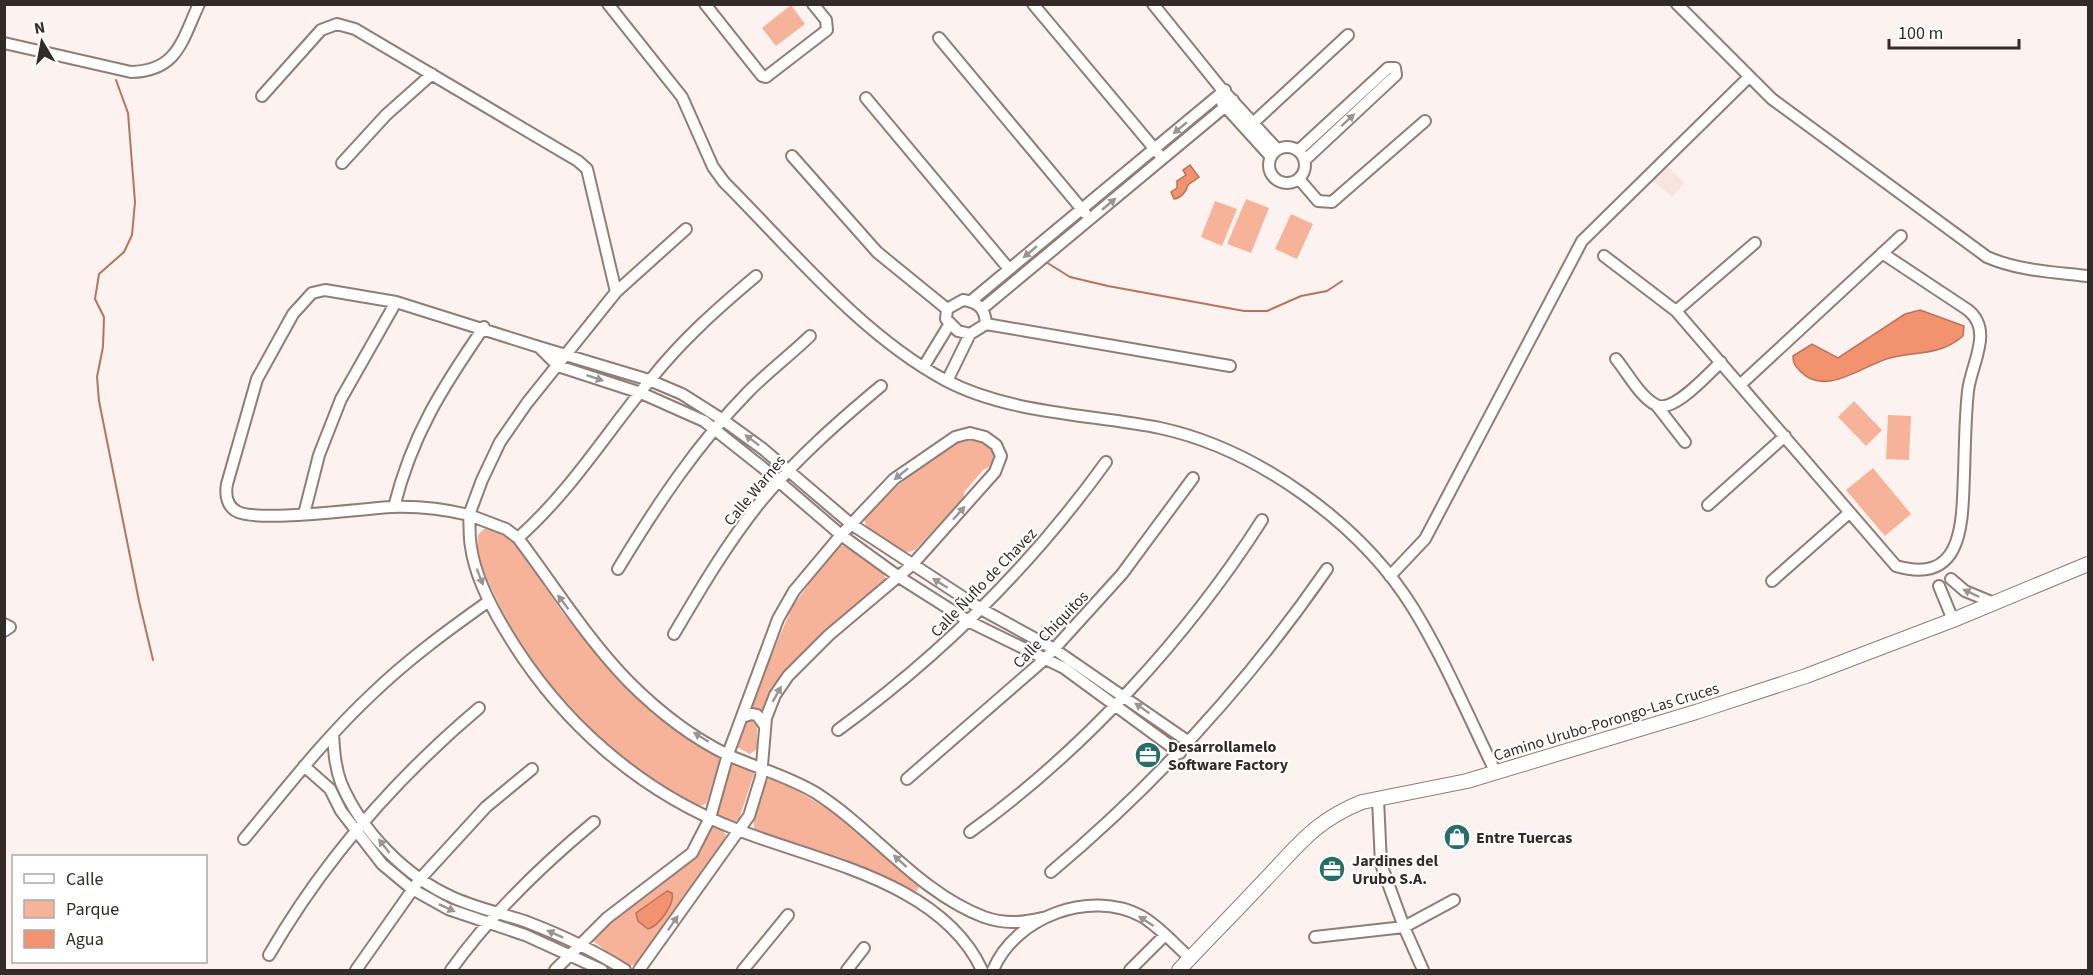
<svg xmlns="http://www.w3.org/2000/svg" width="2093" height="975" font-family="'Source Sans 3',sans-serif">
<rect width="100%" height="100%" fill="#fcf3f0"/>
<path fill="#f7e5df" d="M1667,166L1685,183L1672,197L1653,181Z"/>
<path fill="#f7b39a" d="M791,5L805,24L776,46L762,28Z
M1246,199L1269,208L1251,253L1227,244Z
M1215,201L1237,209L1222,246L1201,237Z
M1291,214L1313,224L1297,259L1275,249Z
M1854,401L1882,430L1866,446L1838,417Z
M1888,415L1911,416L1909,460L1886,459Z
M965,438C979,440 987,441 995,453L994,465L983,470L964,492V498L915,550L905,553L868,530L863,517L872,506L953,442Z
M1873,468L1911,514L1885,536L1846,490Z
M493,528L512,539L563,613L619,678L719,755V763L706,804L699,806C614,765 535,681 495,596C486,576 476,557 478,535L484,529Z
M838,545C856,547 882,562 886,580L762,711L750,707L792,607Z
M748,716L757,721V749L750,754L737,747L742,722Z
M734,763L752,770L754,774L739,819L735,822L718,816L715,807L730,766Z
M769,778L778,779L844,819L918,882L919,887L916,892L842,858L754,829C752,814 761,790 769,778Z
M719,826L726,835L724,840L636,964L627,967L593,941L595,935L693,858L713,827Z"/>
<path fill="#f2926f" stroke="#b9735a" stroke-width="1.5" d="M1190,165L1199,177L1188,185C1187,191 1181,198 1174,199L1171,192L1177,188V181L1186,175L1183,170Z
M1920,310L1964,326L1963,336C1940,356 1918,351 1890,358C1863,365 1826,397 1801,372C1795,366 1793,364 1793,356L1812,344L1838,358L1905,314Z
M667,891L672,893C675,904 659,926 648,929L638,921L636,913Z"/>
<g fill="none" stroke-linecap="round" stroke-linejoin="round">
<path stroke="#b9735a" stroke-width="2" d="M116,80L128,113L135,202L132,235L124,252L99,274L95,299L104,317L103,347L97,377L99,401L139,601L153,660
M1046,262L1070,277L1108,286L1244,311H1267L1301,296L1327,291L1342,281"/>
<defs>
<path id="minor" d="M608,4L682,97L713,167L724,182C791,249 861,335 945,380C1009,414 1090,414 1160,428C1257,449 1360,523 1413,608C1445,660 1469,718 1496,773
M705,4L762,76L766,77L827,30L826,20L813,4
M1033,4L1158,153
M1153,4L1220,87L1277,149
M1677,4L1772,99L1987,257C2019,271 2054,272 2088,276
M939,38L1085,213
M4,43L131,72C178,71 182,40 199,4
M262,96L321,30L337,24L355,29L578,161L587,169L616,292
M866,98L1009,269
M1222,103L1271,157
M1253,123L1348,35
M1269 165a18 18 0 1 1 36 0a18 18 0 1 1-36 0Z
M1299,150L1388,68H1395L1396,75L1305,160
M792,156L877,252L947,309
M342,163L386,115L432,74
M1299,179L1318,201L1332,202L1425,121
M1604,256L1676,311L1896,566C1965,586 1962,520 1964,474C1965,446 1965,419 1968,391C1971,364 1994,331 1968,310L1882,253
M963,300C978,302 985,308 986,324L970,334L958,331L946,319L947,309Z
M971,301L1225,90
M983,308L1233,100
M1676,311L1755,243
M986,324L1230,366
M539,347L396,302L325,290L312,293L293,314L257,379L227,484C225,495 227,507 238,512C260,522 361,509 391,507C417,506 444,509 469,515L482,480L500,442L527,403L616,292L686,229
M1616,359C1627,372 1640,397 1656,405C1673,414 1708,374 1721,362
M924,366L949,325
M947,381L970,334
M1740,385L1901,236
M1657,406L1685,442
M1708,505L1785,436
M394,507C412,435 442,388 484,327
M304,514L319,455L341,399L396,302
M518,538C571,491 606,433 651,379C682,340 718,308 756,276
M618,569C656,506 697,444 749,391C768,372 790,355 810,336
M1390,576L1425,539L1582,241L1749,77
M1951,579L1965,591L1994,603
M1772,581L1849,513
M1939,586L1953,620
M4,624L10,627L4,631
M674,634C701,588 728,542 762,500C797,458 839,421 881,386
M742,717L751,714L757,715L765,726
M838,730C941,655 1031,566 1106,462
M333,734C334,750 335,767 341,783C362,832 406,877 454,898C477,908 503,914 527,922C561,935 595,951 625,970
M1180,753L1064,668L970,622L899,577L841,535L762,467L704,421L641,393L558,366L539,347L649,380L682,394L723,420L763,449L851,524L981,609L1054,649L1189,742
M304,766L330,789L341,811L382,864L412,889L448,909L525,935L602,970
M907,779L1045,659L1122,574L1193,478
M1378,799L1381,864L1404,927L1423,970
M970,832C1083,751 1188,636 1262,520
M244,839C285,790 324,739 371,695C407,660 448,630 489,601
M1051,872C1157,783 1248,683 1327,569
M1315,937L1404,927L1454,900
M269,955C324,860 395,779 479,708
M356,970L420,879L486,807L532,769
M451,970C491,914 541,866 594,822
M555,970L607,918L692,853L710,818L728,754L778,619L794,591L841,535L894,479L955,437L970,433L985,437L996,445L1001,456L995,472L912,565L829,635L788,676L775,695L766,718L761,777L749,816L639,970
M743,970L788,915
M847,970L864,948
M982,970C941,882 820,862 738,830C639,792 559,721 505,630C490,605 475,576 471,547C469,537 470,526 469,515L506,529L518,538C555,587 587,639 629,682C657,710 693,738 728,755C757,768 788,776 816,793C874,830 918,892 984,917C1004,924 1021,923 1042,918
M993,970C1015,917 1090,889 1141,916C1159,926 1175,945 1190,958
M1130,970L1165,935"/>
<path id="major" d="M1179,970C1206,941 1235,912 1262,883C1297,847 1314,821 1362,802L1467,781L1696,712L1806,676L1953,620L2088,564"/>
</defs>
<use href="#minor" stroke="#907d76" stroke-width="14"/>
<use href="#major" stroke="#907d76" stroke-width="16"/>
<use href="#minor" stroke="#fff" stroke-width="10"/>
<use href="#major" stroke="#fff" stroke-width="14"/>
</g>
<defs><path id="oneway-solid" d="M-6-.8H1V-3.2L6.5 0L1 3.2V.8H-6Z" transform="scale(1.5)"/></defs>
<g fill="#999594">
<use href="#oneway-solid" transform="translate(1348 120) rotate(-43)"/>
<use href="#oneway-solid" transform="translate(1180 128) rotate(140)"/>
<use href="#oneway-solid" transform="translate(1109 204) rotate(-40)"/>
<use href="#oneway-solid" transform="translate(1030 252) rotate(140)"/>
<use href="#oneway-solid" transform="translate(595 378) rotate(18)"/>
<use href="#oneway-solid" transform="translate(752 440) rotate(-143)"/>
<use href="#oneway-solid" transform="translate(901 474) rotate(141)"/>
<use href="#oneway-solid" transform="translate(959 513) rotate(-48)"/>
<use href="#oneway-solid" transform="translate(480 577) rotate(69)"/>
<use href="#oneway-solid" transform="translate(940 583) rotate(-148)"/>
<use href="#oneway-solid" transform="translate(1971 593) rotate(-155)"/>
<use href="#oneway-solid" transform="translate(563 602) rotate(-127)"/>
<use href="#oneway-solid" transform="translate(777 694) rotate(-61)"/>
<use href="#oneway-solid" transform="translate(1142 708) rotate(-145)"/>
<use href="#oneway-solid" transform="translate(701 737) rotate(-148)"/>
<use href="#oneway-solid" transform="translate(384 846) rotate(-128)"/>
<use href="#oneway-solid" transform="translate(900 861) rotate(-138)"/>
<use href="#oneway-solid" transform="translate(447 908) rotate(25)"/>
<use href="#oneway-solid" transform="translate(1146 921) rotate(-147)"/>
<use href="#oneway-solid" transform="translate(673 923) rotate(-55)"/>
<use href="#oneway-solid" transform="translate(555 934) rotate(-156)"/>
</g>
<defs>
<symbol id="office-disc" viewBox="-11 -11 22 22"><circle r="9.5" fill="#256f6a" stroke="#fff"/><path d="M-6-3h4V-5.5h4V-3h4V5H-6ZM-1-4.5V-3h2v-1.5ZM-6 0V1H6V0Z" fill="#fff"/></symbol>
<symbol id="shop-disc" viewBox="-11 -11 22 22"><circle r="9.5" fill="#256f6a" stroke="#fff"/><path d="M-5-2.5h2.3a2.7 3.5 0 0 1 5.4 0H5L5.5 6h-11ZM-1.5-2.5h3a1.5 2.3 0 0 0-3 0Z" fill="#fff"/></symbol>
</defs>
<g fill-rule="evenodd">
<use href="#office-disc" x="1133" y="740" width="30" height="30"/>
<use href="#shop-disc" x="1442" y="822" width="30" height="30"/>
<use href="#office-disc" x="1317" y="854" width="30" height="30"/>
</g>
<g text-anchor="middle" stroke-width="4.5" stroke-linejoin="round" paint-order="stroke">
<g font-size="16" fill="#332b28" stroke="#fff">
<text transform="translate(754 490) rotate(-50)" y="6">Calle Warnes</text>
<text transform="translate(983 582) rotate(-46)" y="6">Calle Ñuflo de Chavez</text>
<text transform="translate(1050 629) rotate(-46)" y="6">Calle Chiquitos</text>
<text transform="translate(1606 721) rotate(-17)" y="6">Camino Urubo-Porongo-Las Cruces</text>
</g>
<g font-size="16" font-weight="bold" fill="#332b28" stroke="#fff" text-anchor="start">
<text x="1168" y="752">Desarrollamelo<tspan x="1168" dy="18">Software Factory</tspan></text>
<text x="1476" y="843">Entre Tuercas</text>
<text x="1352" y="866">Jardines del<tspan x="1352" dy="18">Urubo S.A.</tspan></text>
</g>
</g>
<rect width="2093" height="975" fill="none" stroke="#332b28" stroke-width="12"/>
<rect x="12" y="855" width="195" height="108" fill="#ffffff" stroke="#adaaa9" stroke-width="1.5"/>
<rect x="24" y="874" width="30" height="9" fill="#ffffff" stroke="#adaaa9" stroke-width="1.5"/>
<text x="66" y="885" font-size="18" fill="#332b28">Calle</text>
<rect x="24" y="900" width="30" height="18" fill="#f7b39a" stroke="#adaaa9" stroke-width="1.5"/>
<text x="66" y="915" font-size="18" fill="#332b28">Parque</text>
<rect x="24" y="930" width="30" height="18" fill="#f2926f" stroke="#adaaa9" stroke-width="1.5"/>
<text x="66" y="945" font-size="18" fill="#332b28">Agua</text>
<g transform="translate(42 42) rotate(350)" stroke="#ffffff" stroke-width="4.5" paint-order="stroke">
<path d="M0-4.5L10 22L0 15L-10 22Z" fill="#332b28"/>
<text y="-9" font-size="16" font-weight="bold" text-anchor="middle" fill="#332b28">N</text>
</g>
<path d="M1889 39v9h130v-9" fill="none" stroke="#332b28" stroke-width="3"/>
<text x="1898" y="39" font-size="18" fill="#332b28" stroke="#ffffff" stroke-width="4.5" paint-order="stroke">100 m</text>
</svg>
